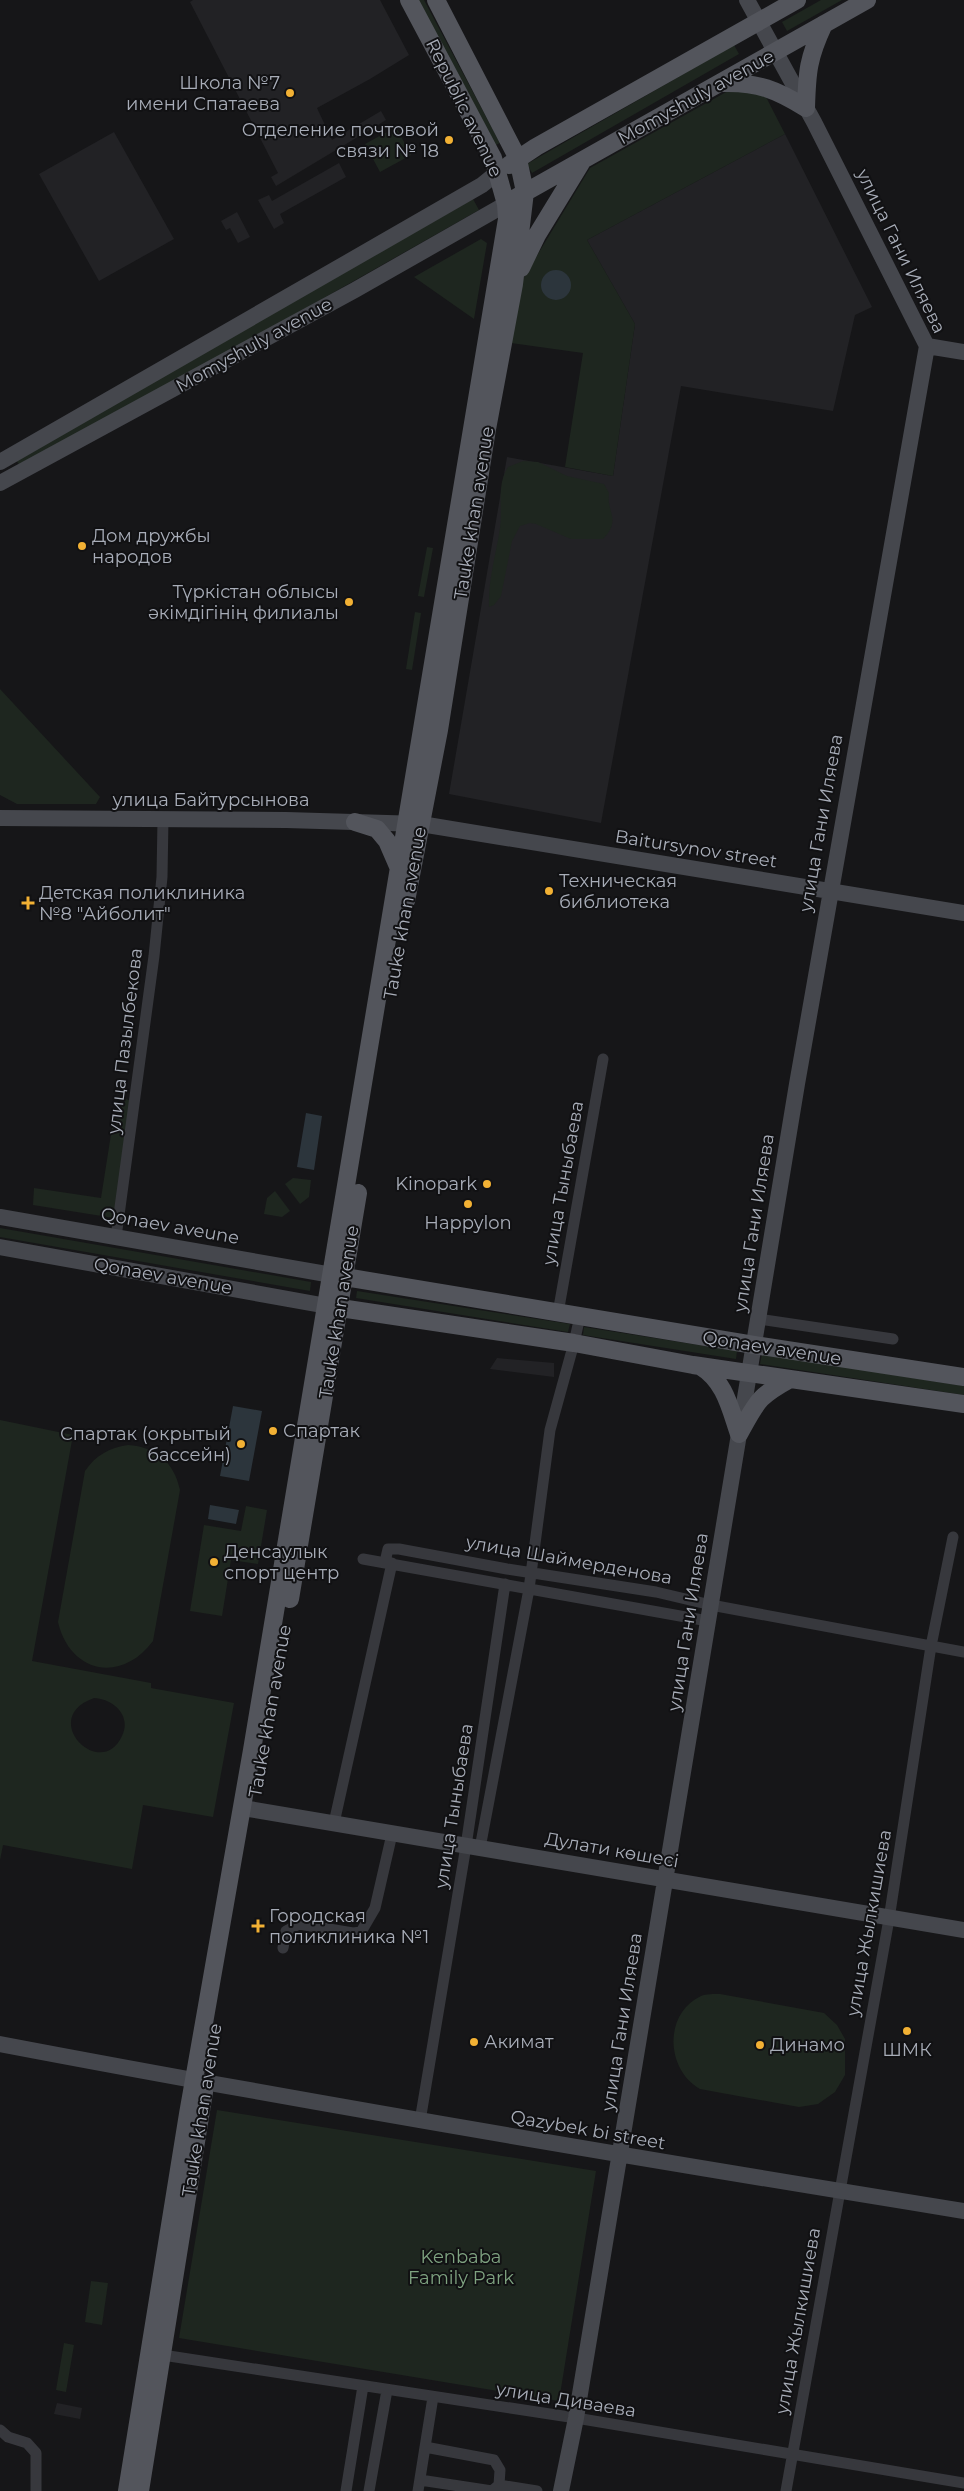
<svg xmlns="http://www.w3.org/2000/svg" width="964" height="2491" font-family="Montserrat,sans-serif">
<rect width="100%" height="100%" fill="#161618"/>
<path fill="#222225" d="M193,0H380L409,55L370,79L317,108L332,140L381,111L386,120L276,186L271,177L278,173L190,2Z
M114,132L174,239L99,281L39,174Z
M785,134L872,307L855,315L833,411L681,386L601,823L449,794L507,457L613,476L635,324L587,240Z
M339,163L346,177L280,214L284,223L274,229L258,200L269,195L272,201Z
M237,212L250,237L238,243L230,228L226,230L221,221Z
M497,1358L554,1363V1377L490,1369Z
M57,2403L82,2408L80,2419L54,2414Z"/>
<path fill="#1e261f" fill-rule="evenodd" d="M417,0H424L500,143L494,146Z
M821,0H842L787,31L782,22Z
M734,45L739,54L532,173L527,164Z
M744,90L765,95L785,134L587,240L635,324L613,476L565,467L583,353L511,343L521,282L590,168L728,91Z
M396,127L411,155L380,172L365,144Z
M473,199L479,210L22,469L16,460Z
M481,239L487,243L474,319L414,277Z
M523,461L538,462L567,476L604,484L609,493C606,512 622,520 603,539H571L536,524L530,523L520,526L512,541L501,596L494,605L489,607C488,579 496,555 500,528C503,507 496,486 508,467Z
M427,547L433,548L424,597L418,596Z
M415,612L421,613L412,670L406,669Z
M0,689L100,797L96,804H17L0,795Z
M117,1096L132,1101L114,1218L33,1205L34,1188L101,1198Z
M293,1178L311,1180L309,1197L300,1204L285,1184Z
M275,1191L290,1211L282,1217L264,1214L267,1198Z
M0,1228L311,1282L310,1291L0,1237Z
M357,1291L570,1324L568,1332L356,1298Z
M584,1327L737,1351L736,1359L583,1335Z
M762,1354L964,1386V1395L760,1364Z
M0,1420L73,1435L32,1661L151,1683V1688L234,1703L213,1817L143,1805L132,1869L3,1845L0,1860ZM94,1698C113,1699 132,1715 122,1736C101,1782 37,1718 94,1698Z
M128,1445C156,1447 174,1462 180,1490L153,1641C121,1684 70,1673 58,1622L85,1471C96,1455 109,1448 128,1445Z
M246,1506L267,1510L258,1564L231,1560L222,1616L190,1611L204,1525L241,1531Z
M720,1994L824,2013L837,2025L845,2039V2075L835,2092L818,2104L799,2107L700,2089C666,2070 663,2014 701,1996C706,1994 714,1994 720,1994Z
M217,2110L596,2171L559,2401L179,2338Z
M91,2281L108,2283L102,2325L85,2322Z
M64,2343L74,2345L66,2392L56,2390Z"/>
<path fill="#2c353c" d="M541 285a15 15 0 1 1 30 0a15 15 0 1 1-30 0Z
M306,1113L322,1116L314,1170L297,1167Z
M233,1406L262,1411L249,1481L220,1476Z
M210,1505L239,1510L236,1524L208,1519Z"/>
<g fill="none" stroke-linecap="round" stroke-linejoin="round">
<path stroke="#37383d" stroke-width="11" d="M116,1237L154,956L162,877L163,819
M558,1313L603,1059
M759,1319L893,1339
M363,1559L708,1621
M385,1562L388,1549H399L507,1569L656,1592L711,1605L964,1652
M334,1823L392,1563
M480,1848L529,1589L550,1430L574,1343L580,1316
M283,1948L286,1931L299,1924L353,1933L361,1932L375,1908L392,1834
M420,2121L466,1846L505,1584
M156,2354L576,2418L964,2483
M0,2430L8,2437L27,2443L36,2453V2491
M425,2447L494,2460L500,2470L499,2485
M420,2480L492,2491L499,2485L537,2491
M346,2491L363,2386
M369,2491L387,2390
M418,2491L433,2397
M786,2491L889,1919L931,1646L953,1537"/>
<path stroke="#45474d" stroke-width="16" d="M927,346L964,352
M0,462L376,246L482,185L498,172
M0,483L355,290L506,204
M0,818L286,820L421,824L964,913
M0,1217L332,1275
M0,1247L327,1306
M243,1808L964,1930
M0,2044C320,2105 642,2159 964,2211
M561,2491L576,2418L797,1084L927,346L814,122L747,0"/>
<path stroke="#53555c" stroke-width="18" d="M723,83C758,82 777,90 806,108
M806,108C807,72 808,58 824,24
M509,165L536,147L797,0
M517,197L867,0
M521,268L537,235L581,163
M355,822L377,829L387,841L400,871
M406,901L439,730L487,429L514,284L525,192L518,159L436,0
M333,1275L754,1345L964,1377
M327,1306L574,1343L693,1365L964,1404
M700,1366C725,1381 730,1408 739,1434C757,1402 757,1397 790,1379
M290,1599L358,1193
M127,2491L188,2114L252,1750L507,219L506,204L493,158L409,0
M140,2491L204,2092"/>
</g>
<g fill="#f2b134" stroke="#111113" stroke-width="2">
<circle cx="290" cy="93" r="5"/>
<circle cx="449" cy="140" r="5"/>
<circle cx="82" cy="546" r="5"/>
<circle cx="349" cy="602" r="5"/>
<circle cx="549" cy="891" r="5"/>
<path d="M25.5 895.5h5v5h5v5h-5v5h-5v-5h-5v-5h5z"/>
<circle cx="487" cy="1184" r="5"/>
<circle cx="468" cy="1204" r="5"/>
<circle cx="273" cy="1431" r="5"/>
<circle cx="241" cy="1444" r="5"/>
<circle cx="214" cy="1562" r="5"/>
<path d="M255.5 1918.5h5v5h5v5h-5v5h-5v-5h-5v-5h5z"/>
<circle cx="907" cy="2031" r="5"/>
<circle cx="474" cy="2042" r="5"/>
<circle cx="760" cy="2045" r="5"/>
</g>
<g text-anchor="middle" stroke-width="4" stroke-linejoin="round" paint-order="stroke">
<g font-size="18" fill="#a8adb8" stroke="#111113" text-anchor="start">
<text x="280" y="89" text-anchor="end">Школа №7<tspan x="280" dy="21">имени Спатаева</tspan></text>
<text x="439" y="136" text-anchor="end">Отделение почтовой<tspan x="439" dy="21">связи № 18</tspan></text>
<text x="92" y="542">Дом дружбы<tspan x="92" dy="21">народов</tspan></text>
<text x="339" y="598" text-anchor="end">Түркістан облысы<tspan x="339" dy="21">әкімдігінің филиалы</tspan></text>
<text x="559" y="887">Техническая<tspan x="559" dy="21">библиотека</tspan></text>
<text x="39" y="899">Детская поликлиника<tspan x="39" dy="21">№8 "Айболит"</tspan></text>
<text x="477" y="1190" text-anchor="end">Kinopark</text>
<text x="468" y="1229" text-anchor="middle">Happylon</text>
<text x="283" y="1437">Спартак</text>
<text x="231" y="1440" text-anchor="end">Спартак (окрытый<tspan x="231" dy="21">бассейн)</tspan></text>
<text x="224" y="1558">Денсаулык<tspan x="224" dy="21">спорт центр</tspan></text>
<text x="269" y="1922">Городская<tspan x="269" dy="21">поликлиника №1</tspan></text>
<text x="484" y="2048">Акимат</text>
<text x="770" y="2051">Динамо</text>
<text x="907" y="2056" text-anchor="middle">ШМК</text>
</g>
<g font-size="18" fill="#a8adb8" stroke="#111113">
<text transform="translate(696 97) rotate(-29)" y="6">Momyshuly avenue</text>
<text transform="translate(464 108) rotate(64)" y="6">Republic avenue</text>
<text transform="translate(901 251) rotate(64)" y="6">улица Гани Иляева</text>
<text transform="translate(254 345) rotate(-29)" y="6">Momyshuly avenue</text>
<text transform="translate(474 513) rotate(-81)" y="6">Tauke khan avenue</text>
<text x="211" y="806">улица Байтурсынова</text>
<text transform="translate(821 823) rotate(-80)" y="6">улица Гани Иляева</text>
<text transform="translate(696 849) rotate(9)" y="6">Baitursynov street</text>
<text transform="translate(405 913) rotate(-80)" y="6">Tauke khan avenue</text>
<text transform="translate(125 1041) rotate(-83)" y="6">улица Пазылбекова</text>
<text transform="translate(563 1183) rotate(-80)" y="6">улица Тыныбаева</text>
<text transform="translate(754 1223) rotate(-81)" y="6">улица Гани Иляева</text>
<text transform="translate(170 1226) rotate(10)" y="6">Qonaev aveune</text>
<text transform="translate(163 1276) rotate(10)" y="6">Qonaev avenue</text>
<text transform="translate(339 1312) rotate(-81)" y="6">Tauke khan avenue</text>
<text transform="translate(772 1348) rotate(9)" y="6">Qonaev avenue</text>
<text transform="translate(569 1560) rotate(10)" y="6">улица Шаймерденова</text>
<text transform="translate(688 1622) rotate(-81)" y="6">улица Гани Иляева</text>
<text transform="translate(270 1711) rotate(-80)" y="6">Tauke khan avenue</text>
<text transform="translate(454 1806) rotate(-81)" y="6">улица Тыныбаева</text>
<text transform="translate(612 1850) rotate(10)" y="6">Дулати көшесі</text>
<text transform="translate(869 1923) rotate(-80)" y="6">улица Жылкишиева</text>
<text transform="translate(622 2022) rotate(-81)" y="6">улица Гани Иляева</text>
<text transform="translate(202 2110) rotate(-81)" y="6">Tauke khan avenue</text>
<text transform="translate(588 2130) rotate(10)" y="6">Qazybek bi street</text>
<text transform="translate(798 2321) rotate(-80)" y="6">улица Жылкишиева</text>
<text transform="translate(566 2400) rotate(9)" y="6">улица Диваева</text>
</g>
<g font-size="18" fill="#7fa381" stroke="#111113">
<text x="461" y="2263">Kenbaba<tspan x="461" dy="21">Family Park</tspan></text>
</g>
</g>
</svg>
